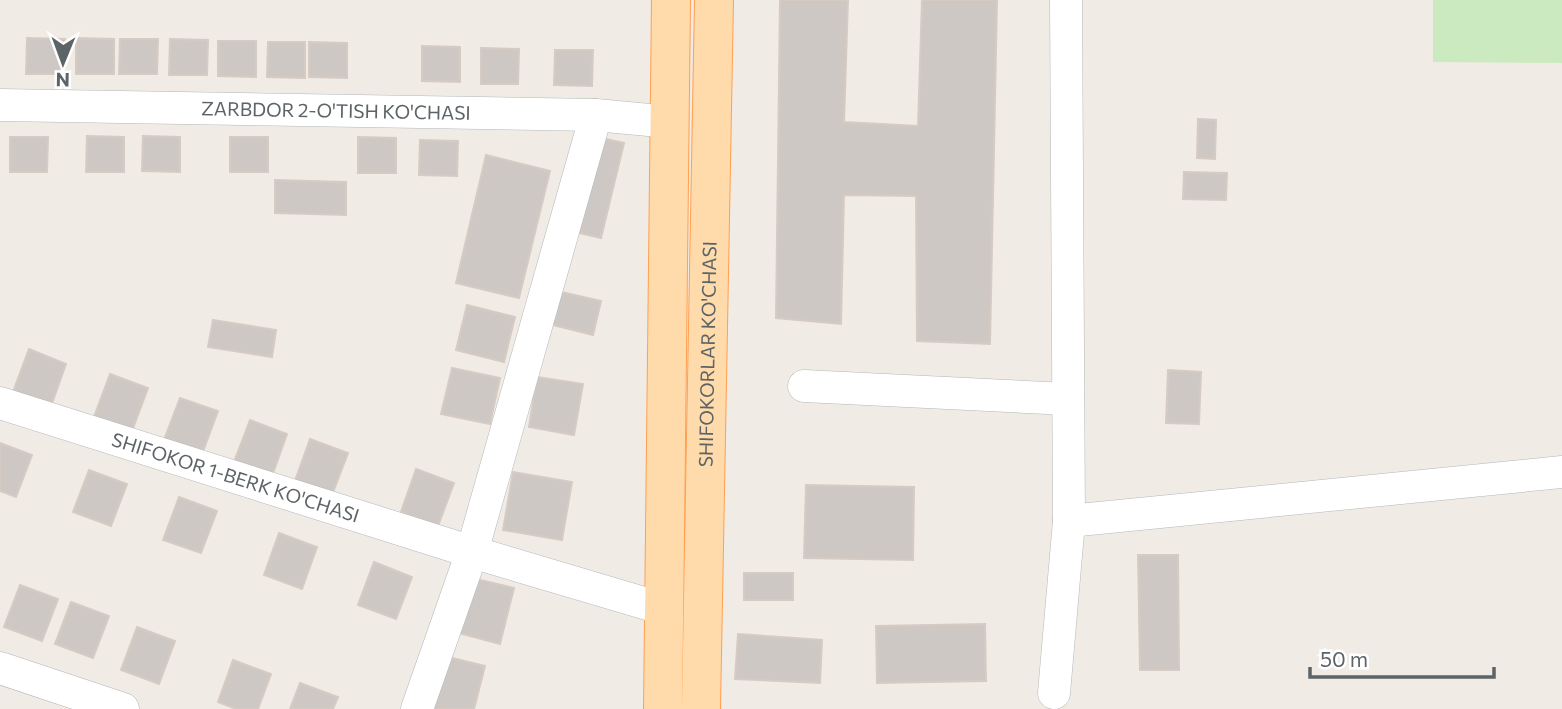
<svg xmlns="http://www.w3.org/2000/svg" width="1562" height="709" font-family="Commissioner,sans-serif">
<rect width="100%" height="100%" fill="#f1ebe5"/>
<path fill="#cbeabf" d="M1433,0H1562V63L1433,62Z"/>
<path fill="#cec8c4" stroke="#d6cbc3" stroke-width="2" d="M780,0H848L844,122L918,126L922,0H997L990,344L917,341L916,196L844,195L841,324L776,318Z
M27,38L65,39L64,74H26Z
M76,38L114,39V74H76Z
M120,39H158L157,74H119Z
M170,39L208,40L207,75H169Z
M218,41H256V77L218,76Z
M268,42H305V78L267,77Z
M309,42L347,43V78L309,77Z
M422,46L460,47V82L422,81Z
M481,48L519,49L518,84H481Z
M555,50H593L592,86L554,85Z
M1198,119L1216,120L1215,159L1197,158Z
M87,136L124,137V172H86Z
M143,136L180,137V172L142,171Z
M10,137H48L47,172H10Z
M230,137H268V172H230Z
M358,137L396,138V173H358Z
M597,137L624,143L601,238L575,232Z
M420,140L458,141L457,176L419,175Z
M486,155L550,171L519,298L456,283Z
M1184,172L1227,173L1226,200L1183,199Z
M275,180L346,182V215L275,213Z
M557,291L601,301L593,335L549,324Z
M467,305L515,317L504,362L456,350Z
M213,320L276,330L272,357L208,347Z
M29,349L66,364L51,406L13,392Z
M452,368L500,378L490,424L441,414Z
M1168,370L1201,372L1199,424L1166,423Z
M110,374L148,388L132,431L94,417Z
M537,377L583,384L574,435L529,427Z
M180,398L218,411L202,454L164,440Z
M250,420L287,434L272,476L234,462Z
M310,439L348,453L332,495L295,481Z
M0,443L32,455L16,497L0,491Z
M416,469L454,483L438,526L401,512Z
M89,470L127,484L111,526L73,512Z
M513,472L572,482L562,540L503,530Z
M806,485L914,487L913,560L804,558Z
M179,497L217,511L201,553L163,540Z
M279,533L317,547L302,589L264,575Z
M1138,555H1178L1179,670H1140Z
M374,562L412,577L396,619L358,605Z
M744,573H793V600H744Z
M472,578L514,588L500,644L459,633Z
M20,585L58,599L42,641L4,627Z
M71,602L109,616L93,658L55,644Z
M985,624L986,681L877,683L876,626Z
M137,627L175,641L159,684L121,670Z
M738,634L822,640L820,683L735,679Z
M444,656L485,666L474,709H431Z
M233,660L271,674L258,709H236L218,702Z
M300,683L338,697L333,709H290Z"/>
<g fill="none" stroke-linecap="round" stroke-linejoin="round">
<defs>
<g id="minor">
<path id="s1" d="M0,105L596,115L670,122"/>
<path d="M804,386L1068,399"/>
<path id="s2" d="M0,403L472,552L664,609"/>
<path d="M1069,521L1562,472"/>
<path d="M0,668L123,709"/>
<path d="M1054,693L1069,521L1066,0"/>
<path d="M417,709L472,552L596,115"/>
</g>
<g id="major">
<path d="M663,709L671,0"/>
<path id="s3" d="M701,709L714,0"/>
</g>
</defs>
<use href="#minor" stroke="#b3b8bb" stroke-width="33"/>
<use href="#major" stroke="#ff9f50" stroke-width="40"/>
<use href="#minor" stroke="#fff" stroke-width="32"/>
<use href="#major" stroke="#ffdbac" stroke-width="38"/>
</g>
<g text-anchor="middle" stroke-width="5" stroke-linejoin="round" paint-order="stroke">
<g font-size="19" fill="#5d6467" stroke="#fff">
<text dy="7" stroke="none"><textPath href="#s1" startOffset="336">ZARBDOR 2-O'TISH KO'CHASI</textPath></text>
<text dy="7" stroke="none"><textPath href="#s3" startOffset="355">SHIFOKORLAR KO'CHASI</textPath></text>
<text dy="7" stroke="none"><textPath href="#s2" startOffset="247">SHIFOKOR 1-BERK KO'CHASI</textPath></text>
</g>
</g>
<g transform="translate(63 63) rotate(181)" stroke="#ffffff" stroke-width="5" paint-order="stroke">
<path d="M0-5L12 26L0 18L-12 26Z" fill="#5d6467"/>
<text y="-10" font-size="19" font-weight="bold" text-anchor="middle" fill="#5d6467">N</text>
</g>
<path d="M1310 667v10h184v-10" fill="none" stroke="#5d6467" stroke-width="3.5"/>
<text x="1320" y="667" font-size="21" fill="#5d6467" stroke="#ffffff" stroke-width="5" paint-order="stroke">50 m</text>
</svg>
